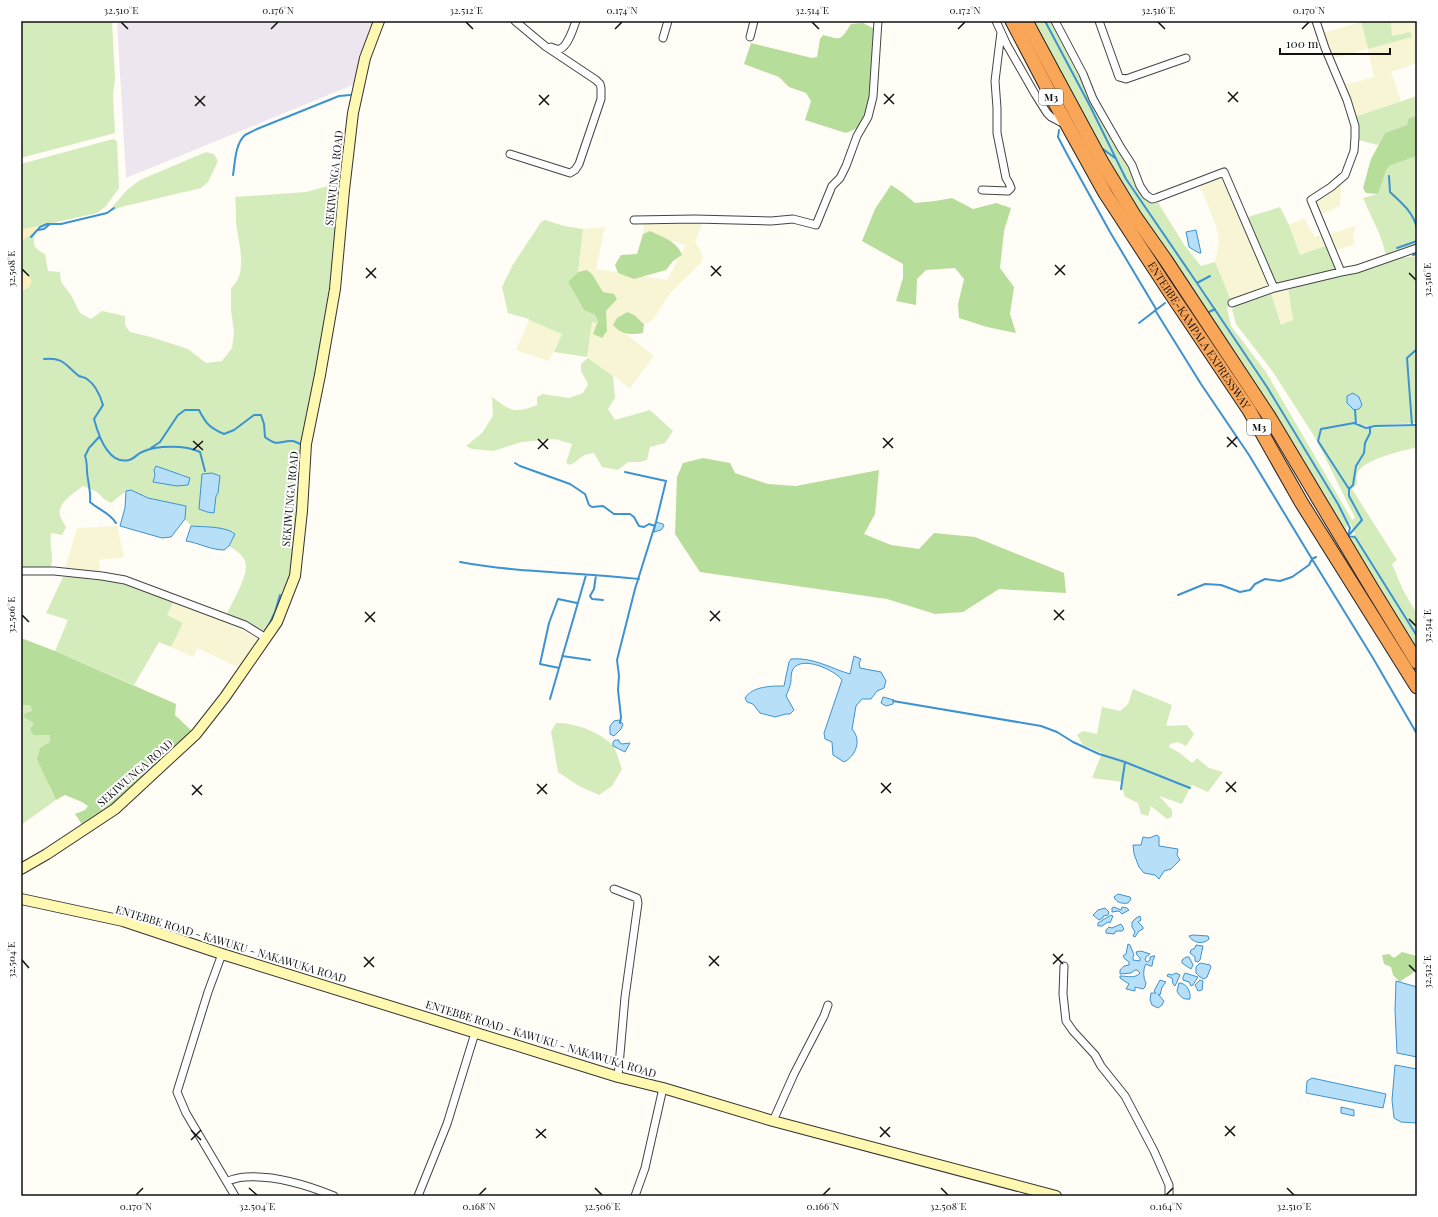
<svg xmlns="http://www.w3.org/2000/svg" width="1438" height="1217" font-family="'Playfair Display',serif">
<rect width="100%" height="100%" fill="#fffdf5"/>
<path fill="#eee6ef" d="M117,21H377L355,84L126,178Z"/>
<path fill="#f7f5d3" d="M1391,21H1417V63L1391,72L1401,101L1354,117L1345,85L1374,77L1368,49L1332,59L1322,33L1361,22L1368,49L1410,32L1392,36Z
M1220,174L1269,287L1231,301L1215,262L1219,241L1216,226L1199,183Z
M1341,182L1340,206L1321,215L1315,200Z
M1304,218L1315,237L1324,234L1328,245L1300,255L1289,225Z
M644,222H703L695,241L703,256L701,263L671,292L654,318L647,324L626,312L617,318L613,325L616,329L622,331L654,356L630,388L587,357L592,321L606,326V310L614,294L603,292L592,274L588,270L578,272L583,229L605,227L596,269L667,280L686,245L643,233Z
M1356,226L1353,236L1355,244L1336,250L1330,234Z
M1288,287L1293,320L1281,325L1271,293Z
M529,320L562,334L549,361L516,350Z
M117,526L124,557L99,560L100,571L65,568L77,528Z
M174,601L237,627L262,641L242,669L197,648L194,657L171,647L183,623L167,615Z"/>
<path fill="#d4ecbc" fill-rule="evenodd" d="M21,21H112L115,79L113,95L115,133L21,158Z
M1031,21H1052L1072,54L1132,167L1138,189L1157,201L1185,246L1201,266L1215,262L1232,303L1227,308L1231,326L1266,372L1352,520L1355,518L1316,439L1273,372L1236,324L1232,310L1236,305L1271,293L1281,325L1293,320L1288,287L1359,271L1400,258L1417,256V347L1410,355L1417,350V423L1368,426L1361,425L1366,428L1417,426V447C1403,451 1362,459 1357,474C1356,477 1357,481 1357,484L1352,489L1397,560L1392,564L1403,590L1417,614V647L1348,539L1351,538L1355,534L1350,523L1347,525L1345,535L1123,185L1088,121Z
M1361,21H1391L1392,36L1410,32L1412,37L1368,49Z
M1417,96V118L1414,116L1408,119L1407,125L1385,133L1378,145L1358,140L1354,117Z
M113,139L117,141L119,188L106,206L97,213L21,230V164Z
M206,152L214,154L218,161L208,182L201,188L121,207L107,213L127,190L140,180Z
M1417,156V247L1386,257C1383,236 1371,218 1363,198L1378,194L1386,171L1389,166Z
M339,183L331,275L293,570L277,607V613L265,635L250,624L227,614C232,602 250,574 245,561C242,554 234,549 229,546L235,534L232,531L203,526H191L185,519L186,506L148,498L131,490L126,491L111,503L104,499L97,492L83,486C74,493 57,503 60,515C61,519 64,524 66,527L62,535L51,533C49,546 54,555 51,567L21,568V292L29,287L26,272L21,273V241L35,232C33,246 33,248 45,254L48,271L60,272L61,282L71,295L80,313L91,319L102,311L125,316V325L130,332L151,337L188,349L206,363L222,361L232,348L234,332L231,311V288C249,273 238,242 236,222C236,214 236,205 235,197L306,192ZM157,466L174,473L185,475L153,482ZM202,474L218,483V493L216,496L199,509Z
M1280,207L1289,225L1300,255L1328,245L1337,268L1335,270L1276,285L1266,265L1263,250L1253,231L1248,217Z
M545,220L564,226L583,229L578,272L568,282L584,310L595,315L598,321L597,323L592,322L587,357L554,352L562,334L529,320V319L508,313L502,287L512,266L541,222Z
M588,358L613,376L615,398L608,409L615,420L650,410L673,431L665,443L650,447L647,460L640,462H628L618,470L602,467L594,453L584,455L571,465L566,463L572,444L555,439L522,442L493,451L472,449L466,446L482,433L493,416L492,397C511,411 514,414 537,405V397L543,394L569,398L583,393L588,384L581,371V364Z
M63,577L98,578L119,581L174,601L167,615L183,623L171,647L159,642L134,685L55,651L68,620L46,613Z
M1133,689L1172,705L1166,726L1187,725L1194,734L1186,746L1178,742L1170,744L1169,747L1180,753L1192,763L1197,758L1209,768L1223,772L1208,792L1192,785L1190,788L1182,804L1159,796L1172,810V817L1167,819L1151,806L1148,816L1141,814L1138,803L1124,796V792L1121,789L1122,782L1092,778L1102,753L1083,745L1077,735L1083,731L1097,734L1102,707L1120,711L1128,704Z
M21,705H30L35,723L34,735H50V742L40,748L50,788L56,800L21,825Z
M556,723C573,722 601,732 613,746C617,751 619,762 622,769L612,786L599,795L579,786L558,772L551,732Z"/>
<path fill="#b7dd9a" d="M863,23L873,28C873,47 872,114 860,126C856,129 850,131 846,133L805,120L811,101L806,93L789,87L779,77L744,64L751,43L812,58L817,57L820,39L823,35C842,40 840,41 851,24Z
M1414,116L1417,118V156L1389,166L1386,171L1378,194L1366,193L1363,188L1371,159L1385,133L1407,125L1408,119Z
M891,185L903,193L915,203L935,201L952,198L973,209L996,203L1011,208L1004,231L1000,268L1014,287L1010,314L1016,333L987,327L959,318L958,304L964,279L955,268L926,270L917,279L916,305L896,301L903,278V264L862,241L875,209Z
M650,231C662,237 677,241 682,255L673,261L666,270L634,279L618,273L615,265L621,255L637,254L643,234Z
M587,270L592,274L603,292L614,294L617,299L606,311L607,331L602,338L593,334L598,321L595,315L584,310L568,282L578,272Z
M627,312L634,315L644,324L643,333C631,335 621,335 613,325L617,318Z
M703,458L730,463L735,473L768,484L796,486L879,470L875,514L864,534L891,545L919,549L934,533L975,537L1064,573L1066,593L999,589L963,612L935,614L887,599L700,572L675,534L677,477L683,463Z
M21,638L55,651L176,704L175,715L193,732L112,808L83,826L75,814L85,810L88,806L82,802L65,795L56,800L37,759L40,748L50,742V735H34L30,730L34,723L25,718L24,714L32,711L30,705H21Z
M1402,952L1417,956V969C1412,975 1405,977 1400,982L1393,975L1391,967L1384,964L1382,955L1389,954L1394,958Z"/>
<path fill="#fcf0bf" d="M36,227L35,232L21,241V230Z
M26,272L32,281L29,287L21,292V273Z"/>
<path fill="#b7dff8" stroke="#3b93d2" d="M1196,230L1201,253H1199L1189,247L1186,232Z
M1353,393L1359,397L1362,405L1359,409L1354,410L1347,403V396Z
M156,466L190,478L188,485L177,486L153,482L155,475L154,470Z
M212,473L220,476L218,493L216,496L214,513L207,512L199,509L202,474Z
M131,490L148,498L186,506L185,519L171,537L162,538L120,526L125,508L126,491Z
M656,522L663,524L664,526L661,530L654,532Z
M191,526C203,527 226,526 235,534L229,546L224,550C211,550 199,543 186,541Z
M854,656L861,659L859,663L860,668L881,672L886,681L884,688L877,691L871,699H862L856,706L852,729C862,740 856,756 844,762L833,755L832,742L825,739L824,733L842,680C835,670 802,655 793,669C791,672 791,678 791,681C790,687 788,691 786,696L794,710L790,714H786L775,717L760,713L753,704L747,702L745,698C753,686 771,686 784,686L789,662L791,659C813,657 830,668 850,674Z
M883,697L894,700L893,704L886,706L881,703Z
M619,720L623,724L621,729L614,736L610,734V726L614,721Z
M615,740H619V742L622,744L630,743L625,752L613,746V742Z
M1157,835L1159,837V846L1178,849L1177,855L1180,860L1171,869L1164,871L1159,879L1155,875L1144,873L1139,867L1134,854L1133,845H1141L1143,837L1149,838Z
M1118,894L1130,897L1131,899L1128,903C1122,904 1117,903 1114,897Z
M1114,907L1121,910L1122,907L1127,908L1129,910L1122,914L1119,911L1112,912V908Z
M1105,908L1109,912L1108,915L1103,916V918L1099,920L1093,915L1098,910Z
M1111,915L1113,916L1110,923L1108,922L1102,926H1098V923Z
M1140,916L1141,920L1138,922L1143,927V929L1139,931L1135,937L1133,936L1135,932L1132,927V922L1136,918Z
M1121,924L1124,929L1122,931H1116L1114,934L1106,933V930L1109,927L1112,928Z
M1193,935L1208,936L1209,939C1203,945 1193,943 1189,936Z
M1128,944L1130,945L1134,955L1133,957V960L1140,961V958L1137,955L1136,952L1141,951L1150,954L1146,957L1145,960L1147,962L1150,960V957L1153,956H1155L1153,960L1152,966H1150L1146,964C1143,968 1143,978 1146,983L1145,987L1143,989L1135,987V991L1126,989L1129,984L1120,978V976C1128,976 1135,979 1140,973L1137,970H1135L1131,973L1120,974V970L1124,966L1129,965V962L1125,959L1123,956L1126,954Z
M1196,945L1203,946L1200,960L1198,962L1195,961V957L1190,953L1191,950L1195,948Z
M1186,957H1189L1193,965L1191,969L1182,963V960Z
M1200,963L1210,965L1211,967L1207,977L1204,979L1200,977L1196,973V967Z
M1176,973L1180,975L1175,986L1173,984L1172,978L1167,976L1168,974L1172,975Z
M1185,973L1198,977L1193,985L1191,986L1189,982L1183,980V977Z
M1160,980L1166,982L1162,987L1160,995L1158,994L1164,1001L1162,1005L1158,1008L1152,1005L1150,1000L1151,993H1156L1154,991Z
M1200,980L1203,981L1202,990L1198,991L1195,985Z
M1396,981L1417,987V1057L1397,1053L1395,1010Z
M1179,983C1187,983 1191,992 1190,999C1184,1000 1180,997 1177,991Z
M1395,1065L1417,1069V1123L1401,1122L1394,1118L1392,1100Z
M1312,1078L1386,1094L1383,1108L1306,1093L1307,1081Z
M1341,1107L1354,1110V1116L1341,1113Z"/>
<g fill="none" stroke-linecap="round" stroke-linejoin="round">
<path stroke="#3b93d2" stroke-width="2" d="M1045,21L1090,106L1126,179L1197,283L1267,387L1338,504L1350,528L1348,536
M1059,130L1058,137L1068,156L1110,232L1156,309
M1103,149L1115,158
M233,175C235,163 235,144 245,135C249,133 253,131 257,129L339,96L350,95
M1389,176L1390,192C1401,202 1414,213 1417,229
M38,230L44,229L50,224
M31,237L40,227L47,224H61L107,213L114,208
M1397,248L1417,241
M1413,255L1417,254
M1197,283L1210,276
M1155,310L1201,384L1249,455L1312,559L1373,658L1417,734
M1207,313L1215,309
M1139,323L1165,303
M44,359C64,357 65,365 79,376C81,377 85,377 87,379C96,385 100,395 103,405L94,419C98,434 108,465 129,460C134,459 137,454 142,452C156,445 186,445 200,452L205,471
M1355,410L1356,424
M1412,425L1407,358L1417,349
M99,437L89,448L85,456C88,464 86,471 88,479C89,487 91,494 90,502C99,510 110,513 116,523
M151,448L160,442L178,415L185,410H199C206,424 210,428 224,434L234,430L254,415H261L264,424L265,437C279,448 280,440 293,441C296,442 300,444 303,445
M515,463L520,466L570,484L585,494L589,505L592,507L603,506L614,514H630L634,517L639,526L644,527L649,524L655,526
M1349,489L1318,441L1321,429L1354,423L1366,428L1375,426L1417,425
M1349,535L1362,520L1349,496V489L1353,485L1356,466L1364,453L1365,443L1370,433V428
M1348,536L1355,537L1417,636
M460,562C519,573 579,572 639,579
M596,575L594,589L590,596L592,599L603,600
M1178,595L1205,584L1221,585L1240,592L1250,590L1255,584L1265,579L1280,581L1292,577L1309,565L1312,559L1316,557
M268,627L275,612L280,595
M562,656L590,660
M559,668L540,664L549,623L558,599L577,603
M550,699L586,575
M893,701L1041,726L1057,732L1073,742L1099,754L1125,762L1190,788
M620,723L621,717L618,690L619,676L617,660L635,589L656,522L666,481L625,472
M1121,789L1125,762"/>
<defs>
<path id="minor" d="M996,21L1007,45L1035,94L1047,113L1051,117L1066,125
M1055,21L1083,74L1093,99L1121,148L1132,165L1140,186L1146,195L1152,199L1156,198L1224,172L1274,288
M1099,21L1119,77L1126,79L1186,58
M1316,21L1325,48L1347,100L1355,126V137L1354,151L1345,175L1331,187L1311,200L1341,272
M750,37L754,21
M663,38L668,21
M551,47C554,48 557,50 560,49C568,46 573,29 576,21
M510,154L570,173L575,170L579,164L601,99V88L600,84L596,80L545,46L515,21
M982,190L1008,191L1011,188L1009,183L1006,178L997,133V108L995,81L1001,32
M634,220L695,219L771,221L793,219L816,225L832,186L840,178L846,166L857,136L868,117L873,97L878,21
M1232,303L1274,288L1341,272L1357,269L1417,248
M21,571H54L102,576L125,580L245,625L266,638
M614,889L637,898L638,903L625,997L618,1077
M222,954L208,992L177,1092L186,1113L235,1196
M1064,966L1063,994L1066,1021L1073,1031L1095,1055L1101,1066L1125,1096L1154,1151L1169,1185V1196
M773,1121L794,1074L824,1016L828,1005
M227,1181C232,1180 239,1177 245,1177C275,1175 307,1185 334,1196
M418,1196L447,1124L475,1033
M635,1196L645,1168L663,1088"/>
<path id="secondary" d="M21,869L47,854L115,809L196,734L225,697L277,622L295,576L302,511L306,444L320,375L335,289L344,190L353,113L365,58L379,21
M21,899L123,921L222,954L618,1077L663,1088L773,1121L1056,1196"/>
<g id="motorway">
<path id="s1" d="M1012,21L1054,101L1105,193L1167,288L1249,410L1301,502L1417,687"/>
<path d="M1026,21L1103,164L1134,215L1165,259L1270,418L1371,587L1417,662"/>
</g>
</defs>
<use href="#minor" stroke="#444" stroke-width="9"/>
<use href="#secondary" stroke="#333" stroke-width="12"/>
<use href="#motorway" stroke="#222" stroke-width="15"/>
<use href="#minor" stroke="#fff" stroke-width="7"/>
<use href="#secondary" stroke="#fff8b0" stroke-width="10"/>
<use href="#motorway" stroke="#f9a659" stroke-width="13"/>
</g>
<path fill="none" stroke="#111" stroke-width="1.5" d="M121,22L128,29M466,22L473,29M812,22L819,29M1158,22L1165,29M271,29L278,22M615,29L622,22M958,29L965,22M1302,29L1309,22M1228,92L1238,102M884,94L894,104M539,95L549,105M195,96L205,106M1228,102L1238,92M884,104L894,94M539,105L549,95M195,106L205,96M1055,265L1065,275M711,266L721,276M366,268L376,278M22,269L29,276M1409,273L1416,280M1055,275L1065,265M711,276L721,266M366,278L376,268M1227,437L1237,447M883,438L893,448M538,439L548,449M193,441L203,450M1227,447L1237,437M883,448L893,438M538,449L548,439M193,450L203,441M1054,610L1064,620M710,611L720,621M365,612L375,622M22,615L29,622M1409,619L1416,626M1054,620L1064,610M710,621L720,611M365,622L375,612M1226,782L1236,792M881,783L891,793M537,784L547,794M192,785L202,795M1226,792L1236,782M881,793L891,783M537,794L547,784M192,795L202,785M1053,954L1063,964M709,956L719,966M364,957L374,967M22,960L29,968M1053,964L1063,954M1409,965L1416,972M709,966L719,956M364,967L374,957M1225,1126L1235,1136M880,1127L890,1137M536,1129L546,1138M191,1130L201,1140M1225,1136L1235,1126M880,1137L890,1127M536,1138L546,1129M191,1140L201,1130M249,1188L257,1195M595,1188L602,1195M941,1188L948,1195M1287,1188L1294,1195M136,1195L143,1188M479,1195L486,1188M823,1195L830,1188M1166,1195L1173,1188"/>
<g text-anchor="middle" stroke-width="4" stroke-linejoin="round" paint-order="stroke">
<g fill="#fff" stroke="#585858" stroke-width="1">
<rect x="1039" y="89" width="24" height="16" rx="3"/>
<rect x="1247" y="419" width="24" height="16" rx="3"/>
</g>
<g font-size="10" font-weight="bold" fill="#111">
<text x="1051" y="101">M3</text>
<text x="1259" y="431">M3</text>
</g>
<g font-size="11" fill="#111" stroke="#fff">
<text transform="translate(334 178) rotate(-84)" y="4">SEKIWUNGA ROAD</text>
<text dy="4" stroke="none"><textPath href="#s1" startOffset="366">ENTEBBE-KAMPALA EXPRESSWAY</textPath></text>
<text transform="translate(290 499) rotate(-85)" y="4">SEKIWUNGA ROAD</text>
<text transform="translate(135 773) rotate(-41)" y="4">SEKIWUNGA ROAD</text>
<text transform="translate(231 944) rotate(17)" y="4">ENTEBBE ROAD - KAWUKU - NAKAWUKA ROAD</text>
<text transform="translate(541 1039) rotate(17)" y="4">ENTEBBE ROAD - KAWUKU - NAKAWUKA ROAD</text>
</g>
</g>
<rect width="1438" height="1217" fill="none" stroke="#ffffff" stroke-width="44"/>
<path d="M1280 48v6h110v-6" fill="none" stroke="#111111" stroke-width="2"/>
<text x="1286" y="48" font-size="12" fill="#111111" stroke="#ffffff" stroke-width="3" paint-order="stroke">100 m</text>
<rect x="22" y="22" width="1394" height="1173" fill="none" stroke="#111" stroke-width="1.5"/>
<g font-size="10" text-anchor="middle" fill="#111">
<text x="121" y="14">32.510°E</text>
<text x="278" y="14">0.176°N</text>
<text x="466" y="14">32.512°E</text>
<text x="622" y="14">0.174°N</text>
<text x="812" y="14">32.514°E</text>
<text x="965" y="14">0.172°N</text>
<text x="1158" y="14">32.516°E</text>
<text x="1309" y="14">0.170°N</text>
<text transform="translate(11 269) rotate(-90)" y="4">32.508°E</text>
<text transform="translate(1427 280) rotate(-90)" y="4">32.516°E</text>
<text transform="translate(11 615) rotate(-90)" y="4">32.506°E</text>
<text transform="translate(1427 626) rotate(-90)" y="4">32.514°E</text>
<text transform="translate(11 960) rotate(-90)" y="4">32.504°E</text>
<text transform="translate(1427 972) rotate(-90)" y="4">32.512°E</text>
<text x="136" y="1210">0.170°N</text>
<text x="257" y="1210">32.504°E</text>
<text x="479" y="1210">0.168°N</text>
<text x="602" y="1210">32.506°E</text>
<text x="823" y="1210">0.166°N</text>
<text x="948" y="1210">32.508°E</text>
<text x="1166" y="1210">0.164°N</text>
<text x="1294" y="1210">32.510°E</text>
</g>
</svg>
